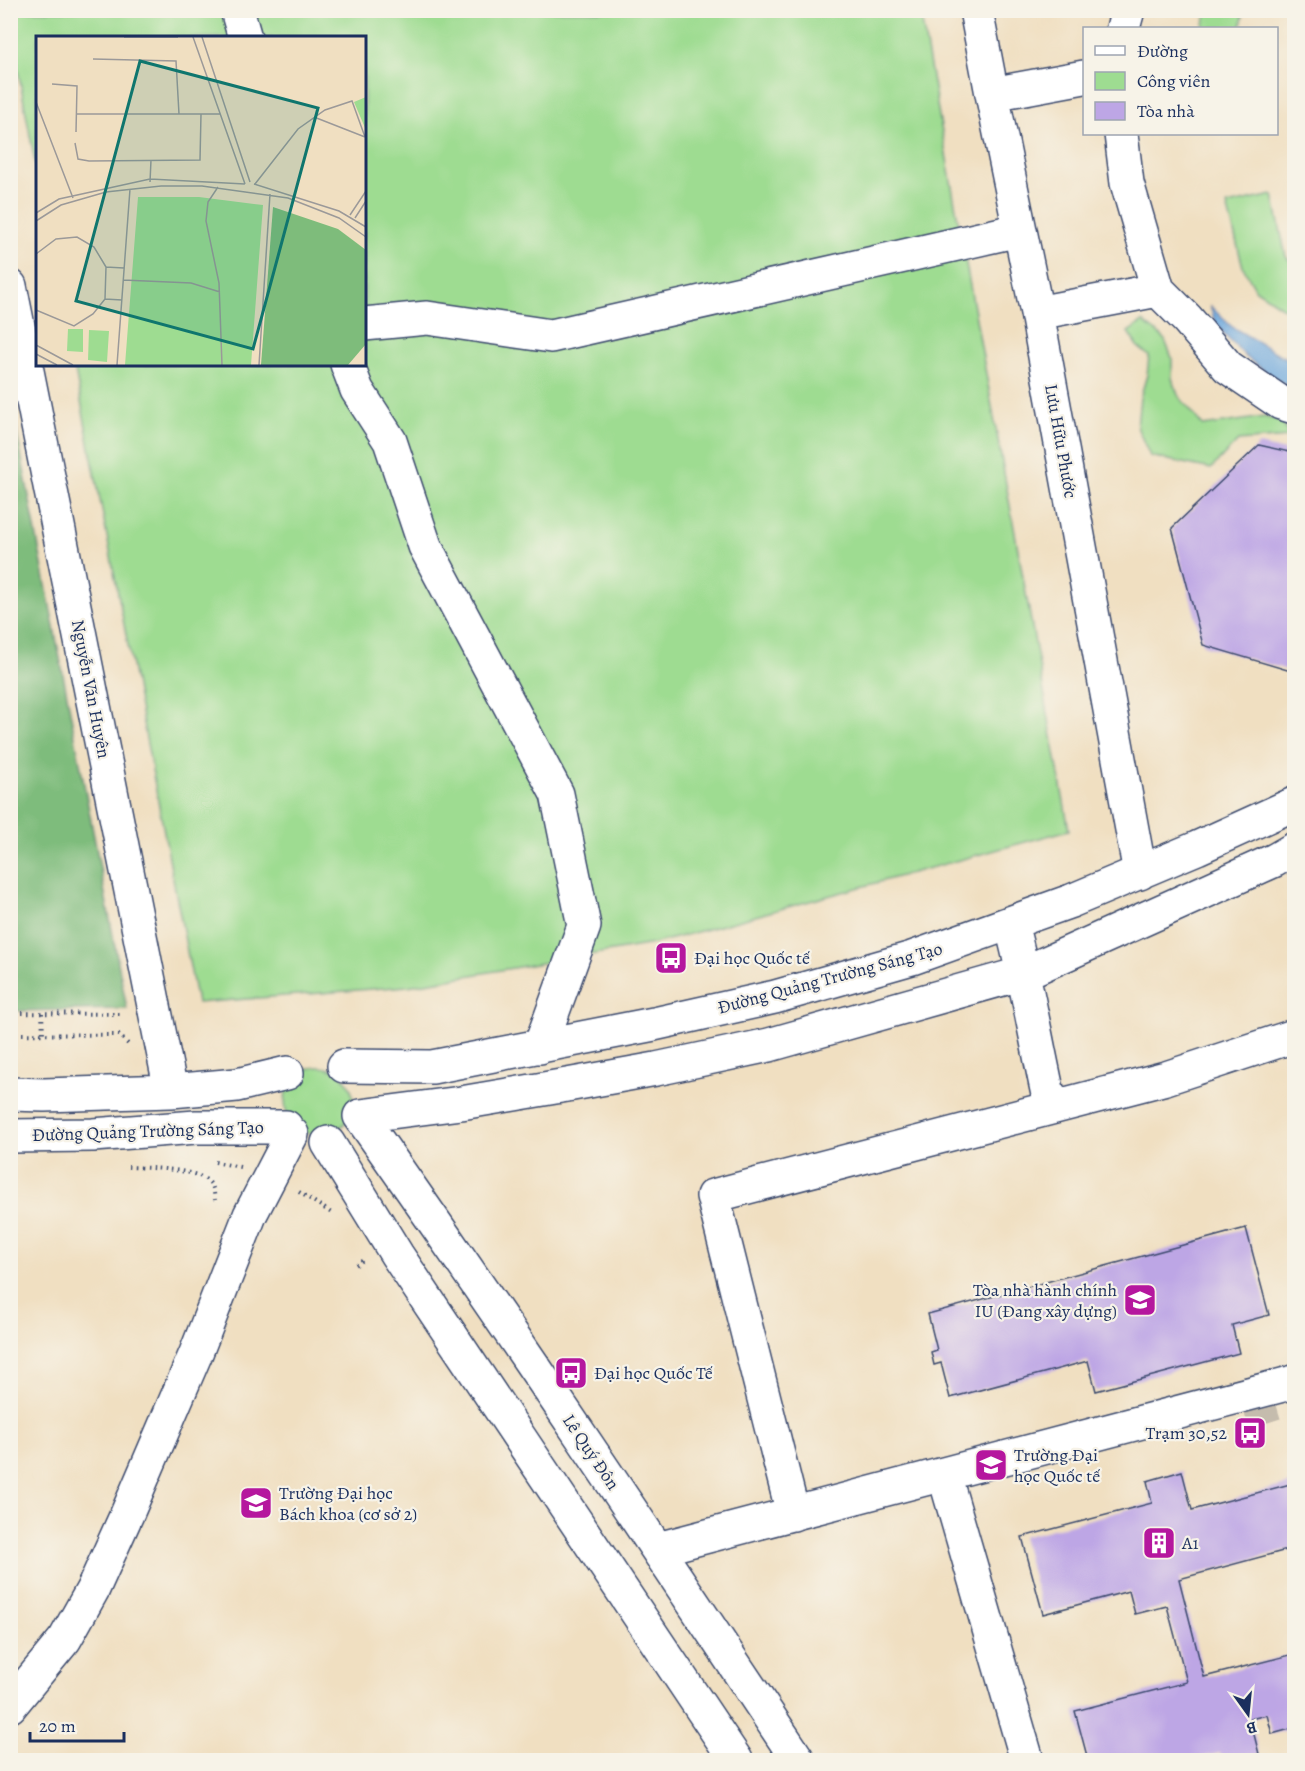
<svg xmlns="http://www.w3.org/2000/svg" width="1305" height="1771" font-family="Alegreya,serif">
<rect width="100%" height="100%" fill="#f7f3e8"/>
<filter id="ink" filterUnits="userSpaceOnUse"><feTurbulence type="fractalNoise" baseFrequency=".0167" numOctaves="2"/><feDisplacementMap in="SourceGraphic" scale="12" xChannelSelector="R" yChannelSelector="G"/><feConvolveMatrix kernelMatrix="1 2 1 2 8 2 1 2 1" color-interpolation-filters="sRGB"/></filter>
<filter id="wash" filterUnits="userSpaceOnUse"><feTurbulence type="fractalNoise" baseFrequency=".008" numOctaves="4" result="noise"/><feDisplacementMap in="SourceGraphic" scale="24" xChannelSelector="R" yChannelSelector="G"/><feGaussianBlur stdDeviation="1.35" result="paint"/><feColorMatrix in="noise" values="0 0 0 0 0 0 0 0 0 0 0 0 0 0 0 0 0 1.4 0 .05"/><feComposite in="paint" operator="in"/></filter>
<g filter="url(#wash)">
<rect width="100%" height="100%" fill="#f0dfc1"/>
<path fill="#9edc91" stroke="#5c8678" stroke-width="1.5" d="M10,11H920L1069,830L653,944L408,986L197,1003L74,365L364,364V38H38L37,173L11,32Z
M1207,11V10L1247,11L1243,15L1241,28H1203Z
M1273,195L1286,257L1294,265V315L1256,290L1243,267L1227,205Z
M1143,322L1164,338L1172,358V378L1178,395L1203,426L1264,417L1282,421L1289,437L1238,441L1211,469L1150,456L1137,427L1140,398L1147,375L1149,356L1137,346L1128,332Z
M285 1101a34 34 0 1 1 68 0a34 34 0 1 1-68 0Z"/>
<path fill="#7ebc7b" stroke="#4c766c" stroke-width="1.5" d="M10,402H11L127,1009L11,1011Z"/>
<path fill="#6da7dd" stroke="#446b9e" stroke-width="1.5" d="M1210,306L1232,327L1294,363V386L1281,383L1246,357L1216,325Z"/>
<g id="blocks">
<path fill="#bda6e5" d="M1259,445L1294,453V672L1203,645L1172,528Z
M1246,1228L1269,1315L1232,1325L1239,1353L1096,1391L1088,1361L950,1398L941,1363L934,1365L931,1352L937,1350L928,1314Z
M1182,1471L1192,1510L1294,1483V1548L1179,1579L1204,1677L1294,1654V1728L1272,1734L1267,1715L1250,1719L1259,1754L1234,1760H1222L1220,1753L1192,1760H1088L1075,1711L1187,1682L1167,1606L1135,1614L1129,1591L1043,1614L1022,1537L1152,1503L1147,1481Z"/>
</g>
</g>
<g filter="url(#ink)">
<use href="#blocks" fill-opacity="0" stroke="#3b496d" stroke-width="1.5"/>
<g fill="none" stroke-linecap="round" stroke-linejoin="round">
<path stroke="#c5bcad" stroke-width="33" stroke-dasharray="33 16" stroke-linecap="butt" d="M1255,1392L1269,1437"/>
<defs>
<path id="minor" d="M237,10L245,38
M976,10L992,94L1037,313L1140,873
M1123,28L1128,10
M992,94L1084,77
M10,286L171,1091
M1158,290L1187,319L1228,367L1281,403L1294,407
M1037,313L1158,290L1127,183L1121,134
M364,324L427,318L551,336L1019,230
M347,364L357,390L390,441L425,546L557,794L584,926L540,1047
M1011,923C1027,984 1037,1046 1051,1108
M344,1066L432,1067L654,1024L775,997L912,958L1071,901L1197,848L1294,804
M10,1094L44,1095L171,1091L237,1085L287,1073
M360,1116L461,1103L567,1085L656,1069L769,1045L1024,973L1275,860L1294,849
M360,1116C510,1328 654,1544 798,1760
M10,1136L93,1135L196,1127H286
M328,1143L397,1255L736,1760
M944,1474L1027,1760
M793,1514L713,1196L1166,1078L1294,1036
M658,1549L1294,1382
M10,1706L65,1639L93,1589L127,1514L196,1353L250,1215L292,1134"/>
</defs>
<use href="#minor" stroke="#3b496d" stroke-width="36"/>
<path stroke="#3b496d" stroke-width="4" stroke-dasharray="1.5 4.5" stroke-linecap="butt" d="M10,1013L123,1014
M42,1013L43,1034
M10,1034L119,1035L128,1044
M215,1162L240,1167
M128,1167C147,1168 195,1168 209,1182C214,1187 214,1193 215,1200
M299,1192L333,1214
M356,1265L363,1260"/>
<use href="#minor" stroke="#fff" stroke-width="33"/>
</g>
</g>
<defs>
<symbol id="bus-square" viewBox="-11 -11 22 22"><rect x="-9" y="-9" width="18" height="18" rx="4" fill="#b5179e" stroke="#f7f3e8"/><path d="M-5-6H5V4H4V6H2V4H-2V6H-4V4H-5ZM-3.5-4V0h7V-4ZM-3.5 1.2v1.5H-2V1.2ZM2 1.2v1.5H3.5V1.2Z" fill="#fff"/></symbol>
<symbol id="university-square" viewBox="-11 -11 22 22"><rect x="-9" y="-9" width="18" height="18" rx="4" fill="#b5179e" stroke="#f7f3e8"/><path d="M0-5L7-2L0 1L-7-2ZM-4 1L0 2.5L4 1V4Q0 6-4 4Z" fill="#fff"/></symbol>
<symbol id="building-square" viewBox="-11 -11 22 22"><rect x="-9" y="-9" width="18" height="18" rx="4" fill="#b5179e" stroke="#f7f3e8"/><path d="M-4-6H4V6H1V3H-1V6H-4ZM-2.5-4.3h1.7v1.8h-1.7ZM.8-4.3h1.7v1.8H.8ZM-2.5-1h1.7V.8h-1.7ZM.8-1h1.7V.8H.8Z" fill="#fff"/></symbol>
</defs>
<g fill-rule="evenodd">
<use href="#bus-square" x="652" y="939" width="38" height="38"/>
<use href="#university-square" x="1121" y="1281" width="38" height="38"/>
<use href="#bus-square" x="552" y="1354" width="38" height="38"/>
<use href="#bus-square" x="1231" y="1414" width="38" height="38"/>
<use href="#university-square" x="972" y="1446" width="38" height="38"/>
<use href="#university-square" x="237" y="1484" width="38" height="38"/>
<use href="#building-square" x="1140" y="1524" width="38" height="38"/>
</g>
<g text-anchor="middle" stroke-width="4.5" stroke-linejoin="round" paint-order="stroke">
<g font-size="18" fill="#1b2f5e" stroke="#f7f3e8">
<text transform="translate(1061 441) rotate(80)" y="6">Lưu Hữu Phước</text>
<text transform="translate(91 689) rotate(79)" y="6">Nguyễn Văn Huyên</text>
<text transform="translate(830 978) rotate(-15)" y="6">Đường Quảng Trường Sáng Tạo</text>
<text transform="translate(148 1131) rotate(-2)" y="6">Đường Quảng Trường Sáng Tạo</text>
<text transform="translate(591 1452) rotate(56)" y="6">Lê Quý Đôn</text>
</g>
<g font-size="18" fill="#1b2f5e" stroke="#f7f3e8" text-anchor="start">
<text x="694" y="964">Đại học Quốc tế</text>
<text x="1117" y="1296" text-anchor="end">Tòa nhà hành chính<tspan x="1117" dy="21">IU (Đang xây dựng)</tspan></text>
<text x="594" y="1379">Đại học Quốc Tế</text>
<text x="1227" y="1439" text-anchor="end">Trạm 30,52</text>
<text x="1014" y="1461">Trường Đại<tspan x="1014" dy="21">học Quốc tế</tspan></text>
<text x="279" y="1499">Trường Đại học<tspan x="279" dy="21">Bách khoa (cơ sở 2)</tspan></text>
<text x="1182" y="1549">A1</text>
</g>
</g>
<g transform="translate(36 36)">
<rect width="330" height="330" fill="#f0dfc1"/>
<path d="M330,61V94L318,66ZM102,161H163L227,169L215,329H89ZM32,293H47V316L31,315ZM53,294L73,295L71,326L52,324Z" fill="#9edc91"/>
<path d="M237,171L302,193L330,214V308L312,329H225Z" fill="#7ebc7b"/>
<path fill="none" stroke="#9b9999" stroke-width="1.5" d="M88,1H142M157,1L209,148M166,1L214,146M57,23L140,25L143,78M16,48L41,50L40,96M0,66L37,162M40,78H184M278,81L329,101M39,107L42,123L53,125L164,124L165,78M114,146L115,124M218,148L303,175L330,191M219,148L262,93L289,74L316,65L329,101M182,151L172,166L170,185L183,247L186,329M0,177L23,163L114,143L209,148M314,179L330,155M319,182L330,165M0,185L25,169L70,156L125,150H166L252,162L303,182L330,201M0,218L20,203L41,201L58,211L70,231M87,244L155,247L184,256M86,264L69,263L70,231L88,232M0,274L38,290L57,278L69,263M0,309L37,329M0,318L21,329M81,329L94,153M223,329L234,158"/>
<path fill="#0f766e" fill-opacity="0.15" stroke="#0f766e" stroke-width="3" d="M104,25L282,72L217,313L40,265Z"/>
<rect width="330" height="330" fill="none" stroke="#1b2f5e" stroke-width="3"/>
</g>
<rect width="1305" height="1771" fill="none" stroke="#f7f3e8" stroke-width="36"/>
<rect x="1083" y="27" width="195" height="108" fill="#f7f3e8" stroke="#9fa5b1" stroke-width="1.5"/>
<rect x="1095" y="46" width="30" height="9" fill="#ffffff" stroke="#9fa5b1" stroke-width="1.5"/>
<text x="1137" y="57" font-size="18" fill="#1b2f5e">Đường</text>
<rect x="1095" y="72" width="30" height="18" fill="#9edc91" stroke="#9fa5b1" stroke-width="1.5"/>
<text x="1137" y="87" font-size="18" fill="#1b2f5e">Công viên</text>
<rect x="1095" y="102" width="30" height="18" fill="#bda6e5" stroke="#9fa5b1" stroke-width="1.5"/>
<text x="1137" y="117" font-size="18" fill="#1b2f5e">Tòa nhà</text>
<g transform="translate(1248 1714) rotate(165)" stroke="#f7f3e8" stroke-width="4.5" paint-order="stroke">
<path d="M0-4.5L10 22L0 15L-10 22Z" fill="#1b2f5e"/>
<text y="-9" font-size="16" font-weight="bold" text-anchor="middle" fill="#1b2f5e">B</text>
</g>
<path d="M30 1732v9h94v-9" fill="none" stroke="#1b2f5e" stroke-width="3"/>
<text x="39" y="1732" font-size="18" fill="#1b2f5e" stroke="#f7f3e8" stroke-width="4.5" paint-order="stroke">20 m</text>
</svg>
